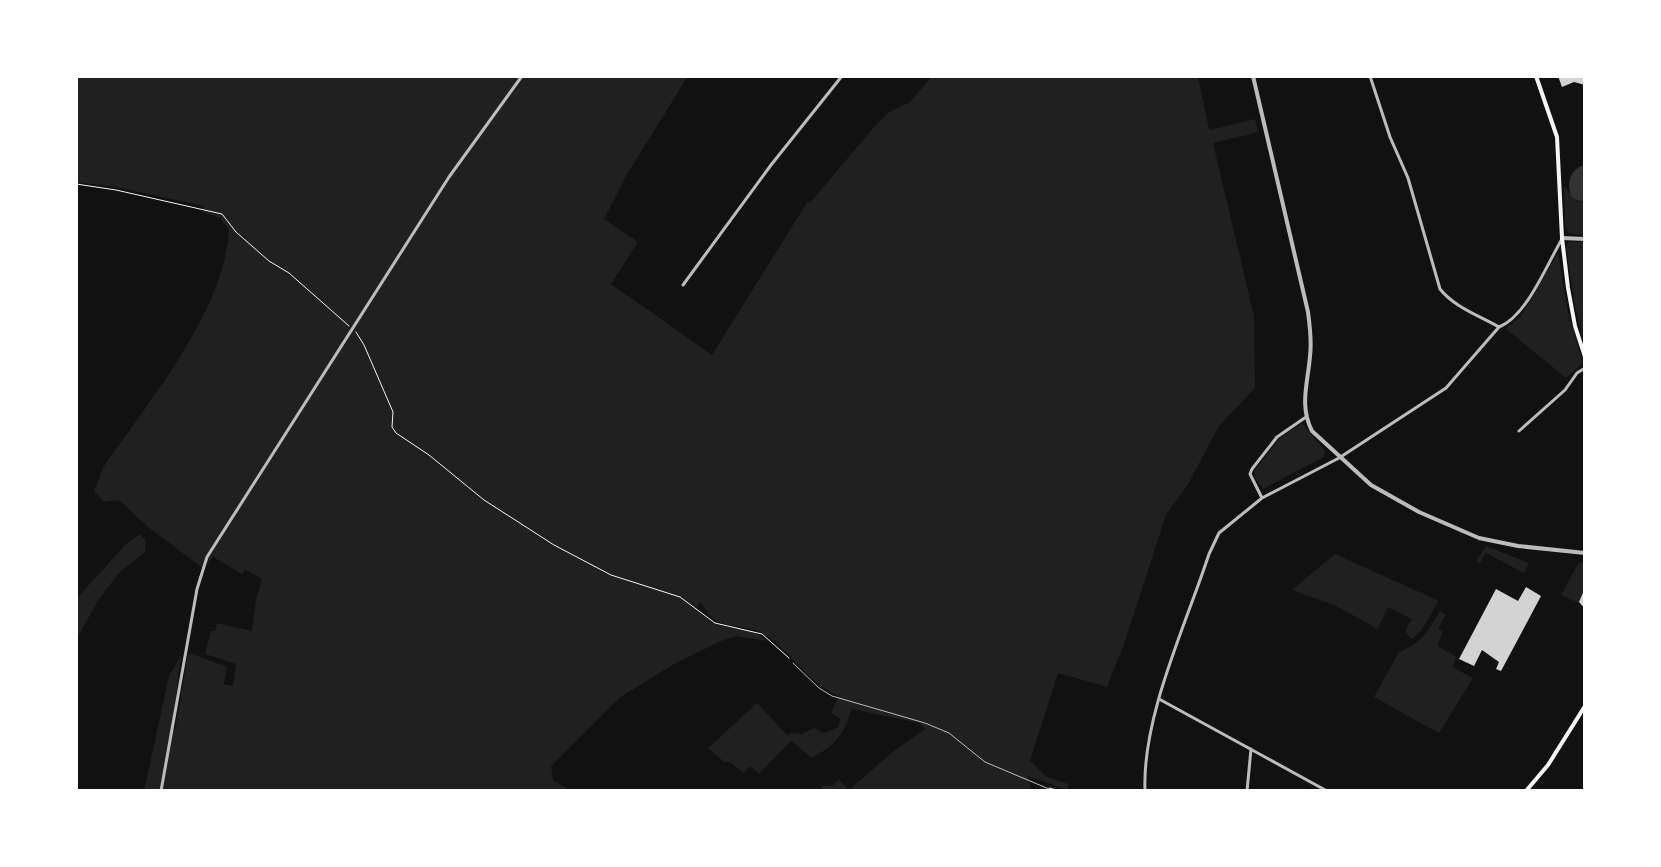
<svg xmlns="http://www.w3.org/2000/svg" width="1661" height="867" font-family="Helvetica,sans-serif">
<rect width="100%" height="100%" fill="#111"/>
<path fill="#202020" d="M76,76H688L626,176L604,219L638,242L611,284L712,355L808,201L810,203L874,127L889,112L910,102L932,76H1198L1209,130L1255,119L1258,132L1213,143L1254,316L1255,388L1219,426L1187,486L1166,515L1124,644L1107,687L1058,673L1030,761L1047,777L1068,784L1067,790L1028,776L1031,791H819L823,786L833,785L839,780L849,790L894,751L925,729L919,723L852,709C843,735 837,744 812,758L791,741L759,774L750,766L744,773L730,762H724L708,748L757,703L788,736L790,733L802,734L814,728L824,733L838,727L841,719L831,713L839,696C806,683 790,648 760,632C745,624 724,629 711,617C707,613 705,607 700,602L697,609C723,637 744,621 768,641L736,636L721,641L674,664L619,698L551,766L553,780L571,791H144L169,676L181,655L172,728L175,730L188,654H193L227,667L224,684L233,686L236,664L205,654L211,631H215L217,623L252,631L256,599L262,579L245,570L242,574L213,557L202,568L200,566L148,527L119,500L104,502L94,491L103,468C148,402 225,311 229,229L221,220V216L219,218L203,212L204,206L116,187L76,182Z
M1564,186C1571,192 1574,203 1585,202V236L1569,233L1565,225Z
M1568,242H1585V347L1575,306L1566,247Z
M1558,253L1568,313L1583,363L1566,378L1506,329L1521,316Z
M1302,423L1325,451L1324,457L1263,489L1254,476L1255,470L1281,437Z
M140,534L146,541L145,552L119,573L99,599L76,640V599L126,544Z
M1486,546L1529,563L1524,573L1486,553L1480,563L1476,561Z
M1335,554L1437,600L1438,602L1421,631L1411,640L1405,630L1412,619L1388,607L1378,629L1336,606L1292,590Z
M1579,562L1585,564V588L1579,603L1561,595Z
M1440,611L1446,615L1438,629L1443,632L1437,646L1457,657L1452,667L1473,678L1439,733L1374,697L1399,652C1421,644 1428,631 1440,611Z"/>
<path fill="#333" d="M1585,165V202L1574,199L1571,195C1566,182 1571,168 1585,165Z"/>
<path fill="#d3d3d3" d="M1558,76H1585V85L1574,82L1562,87Z
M1526,587L1541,596L1501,671L1496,669L1499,662L1482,650L1474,666L1459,659L1496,589L1518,601Z
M1585,588V609L1579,602Z"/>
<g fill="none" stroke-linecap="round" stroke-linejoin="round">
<path stroke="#f5f5f5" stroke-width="1" d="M76,184L116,190L222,214L236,232L269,261L289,273L349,326
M356,332L364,345L393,412L392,427L396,433L429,455L484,500L554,545L611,575L680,597L715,623L762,634L789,658"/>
<path stroke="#bcbcbc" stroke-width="1" d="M793,663L819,688L832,696L925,723L949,733L985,762L1049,789"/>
<path stroke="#bcbcbc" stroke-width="3" d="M1370,76L1390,137L1408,178L1440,289C1454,307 1480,316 1499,327
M683,285L771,165L842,76
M1519,431L1565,390L1577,373L1585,368
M1262,498L1250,474L1252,469L1277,437L1306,417
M1159,699L1327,791
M1050,789L1056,791
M161,791L197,589L207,557L449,177L522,76
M1145,791C1142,716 1186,625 1209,554L1219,533L1262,498L1339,458L1446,388L1499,327C1527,316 1547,264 1562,239
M1247,791L1251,749"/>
<path stroke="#bcbcbc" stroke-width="4" d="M1253,76L1308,312C1310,327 1312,341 1310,356C1308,382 1299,406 1312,431L1371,485L1419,512L1479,538L1518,546L1585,553
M1562,238L1585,239"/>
<path stroke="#f5f5f5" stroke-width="4" d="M1536,76L1557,137L1562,238L1568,288L1575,326L1585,357
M1526,791L1548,765L1585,706"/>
</g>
<rect width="1661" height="867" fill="none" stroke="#ffffff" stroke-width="156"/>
</svg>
